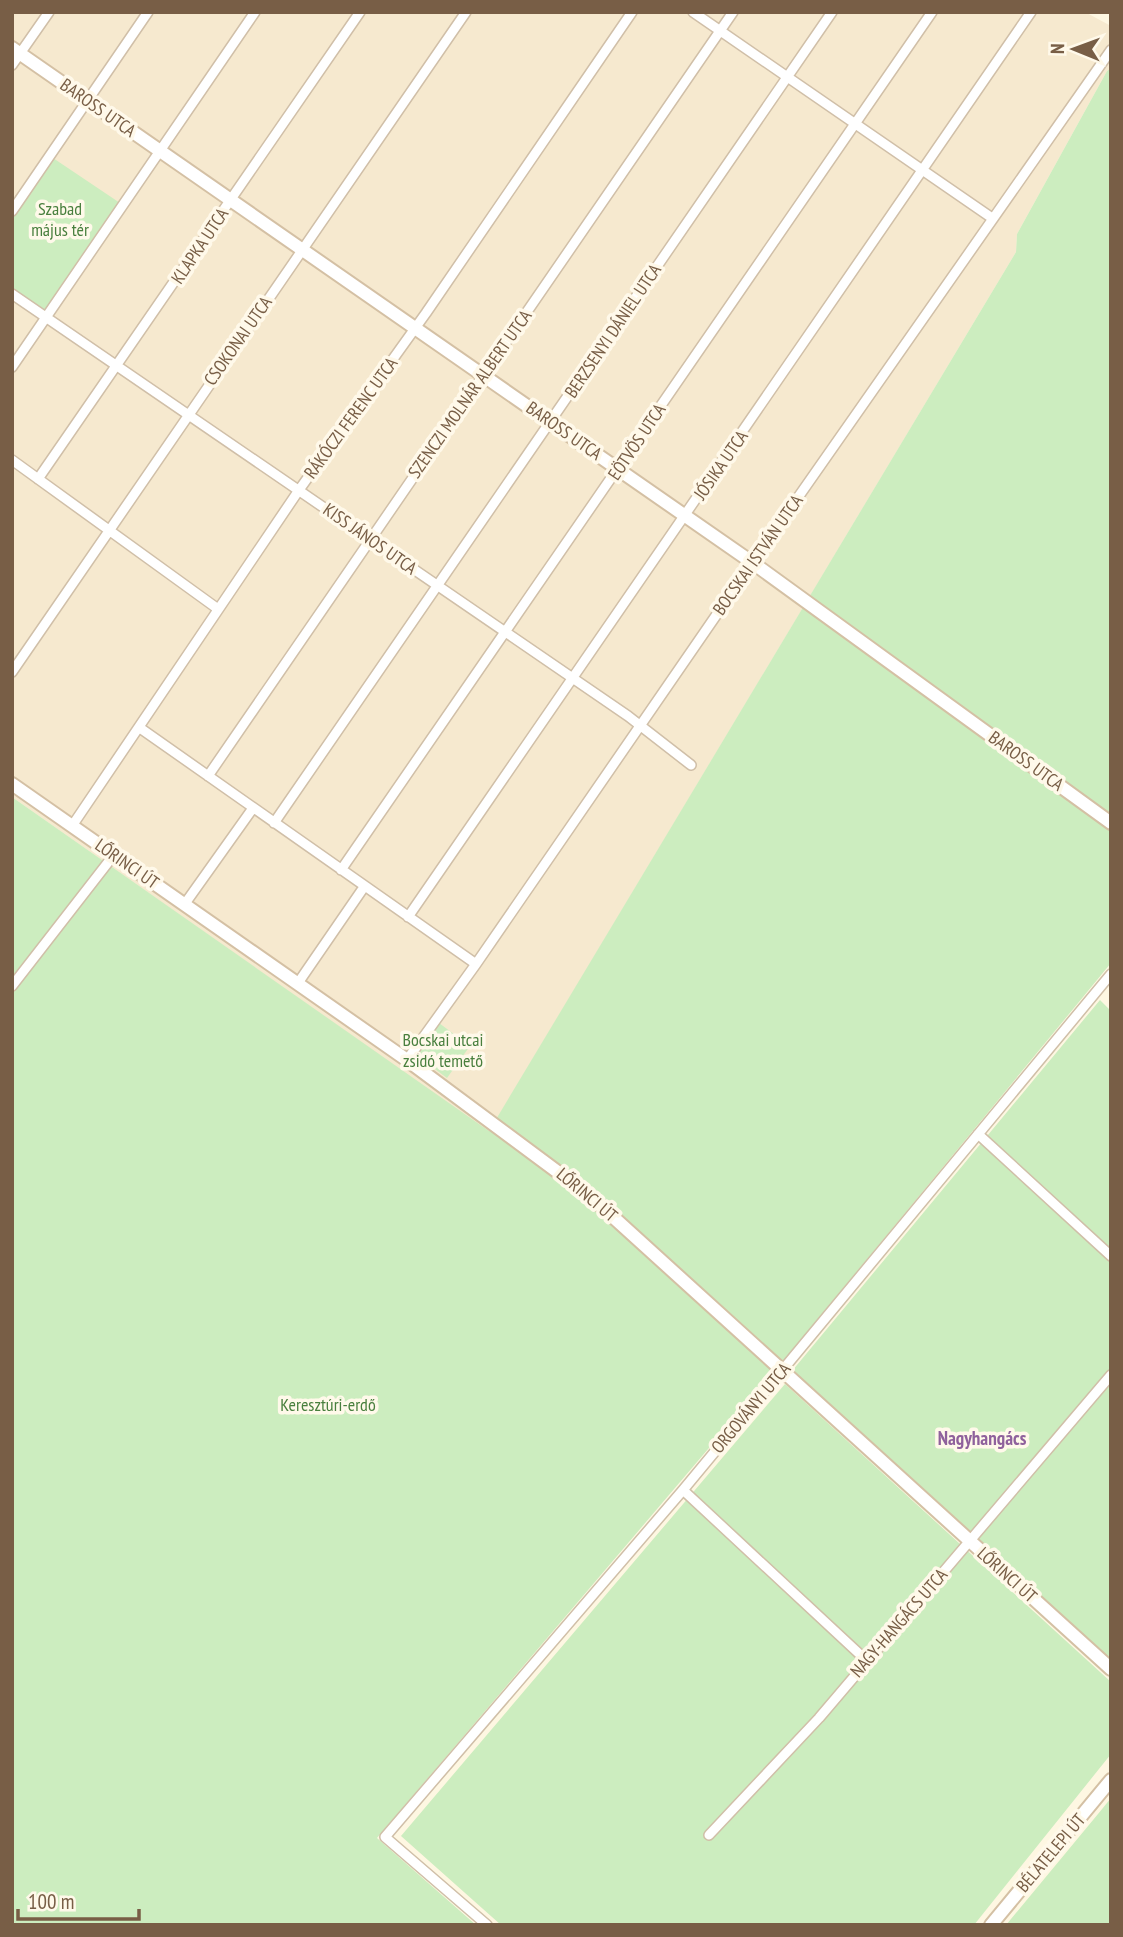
<svg xmlns="http://www.w3.org/2000/svg" width="1123" height="1937" font-family="'PT Sans Narrow',sans-serif">
<rect width="100%" height="100%" fill="#fef7e2"/>
<path fill="#f6e9cf" d="M12,12H1085L1111,26V68L1107,71L1017,234L1016,252L489,1132L12,797Z"/>
<path fill="#ccedbf" d="M1111,68V963L789,1354L377,1838L476,1925H12V797L489,1131L1016,252L1017,234L1107,71Z
M50,156L123,205L46,318L12,294V211Z
M1100,1000L1111,1011V1661L792,1371Z
M439,1023L470,1046L447,1078L416,1055Z
M785,1384L1111,1682V1754L974,1925H501L401,1836Z
M1111,1798V1925H1006L1098,1814Z"/>
<g fill="none" stroke-linecap="round" stroke-linejoin="round">
<defs>
<path id="street" d="M693,12L992,218
M12,65L49,12
M12,211L148,12
M12,294L628,716L691,765
M12,367L255,12
M12,460L218,609
M38,479L360,12
M12,672L466,12
M140,728L476,964
M208,776L733,12
M274,823L832,12
M72,826L299,490L426,313L632,12
M341,870L932,12
M184,905L253,808
M408,917L1031,12
M298,983L364,887
M12,986L113,856
M407,1060L476,964L757,556L1111,50
M978,1134L1111,1256
M683,1490L867,1661
M709,1835L819,1718L1111,1375
M487,1925L385,1837L683,1490L1111,974"/>
<path id="secondary" d="M12,48L753,563L1111,823
M12,784L407,1060L590,1196L1111,1669
M991,1925L1111,1780"/>
</defs>
<use href="#street" stroke="#d0bfa8" stroke-width="12"/>
<use href="#secondary" stroke="#d4c0a4" stroke-width="16"/>
<use href="#street" stroke="#fff" stroke-width="9"/>
<use href="#secondary" stroke="#fff" stroke-width="12"/>
</g>
<g text-anchor="middle" stroke-width="7" stroke-linejoin="round" paint-order="stroke">
<g font-size="18" fill="#785e46" stroke="#fff9ea">
<text transform="translate(98 108) rotate(35)" y="6">BAROSS UTCA</text>
<text transform="translate(200 246) rotate(-56)" y="6">KLAPKA UTCA</text>
<text transform="translate(613 331) rotate(-56)" y="6">BERZSENYI DÁNIEL UTCA</text>
<text transform="translate(238 341) rotate(-55)" y="6">CSOKONAI UTCA</text>
<text transform="translate(470 394) rotate(-55)" y="6">SZENCZI MOLNÁR ALBERT UTCA</text>
<text transform="translate(351 418) rotate(-54)" y="6">RÁKÓCZI FERENC UTCA</text>
<text transform="translate(564 431) rotate(35)" y="6">BAROSS UTCA</text>
<text transform="translate(637 442) rotate(-56)" y="6">EÖTVÖS UTCA</text>
<text transform="translate(721 465) rotate(-55)" y="6">JÓSIKA UTCA</text>
<text transform="translate(370 539) rotate(35)" y="6">KISS JÁNOS UTCA</text>
<text transform="translate(758 555) rotate(-55)" y="6">BOCSKAI ISTVÁN UTCA</text>
<text transform="translate(1026 761) rotate(36)" y="6">BAROSS UTCA</text>
<text transform="translate(127 864) rotate(35)" y="6">LŐRINCI ÚT</text>
<text transform="translate(587 1195) rotate(40)" y="6">LŐRINCI ÚT</text>
<text transform="translate(751 1408) rotate(-50)" y="6">ORGOVÁNYI UTCA</text>
<text transform="translate(1007 1575) rotate(42)" y="6">LŐRINCI ÚT</text>
<text transform="translate(899 1623) rotate(-49)" y="6">NAGY-HANGÁCS UTCA</text>
<text transform="translate(1051 1853) rotate(-50)" y="6">BÉLATELEPI ÚT</text>
</g>
<g font-size="18" fill="#487f3d" stroke="#fff9ea">
<text x="60" y="215">Szabad<tspan x="60" dy="21">május tér</tspan></text>
<text x="443" y="1046">Bocskai utcai<tspan x="443" dy="21">zsidó temető</tspan></text>
<text x="328" y="1411">Keresztúri-erdő</text>
</g>
<g font-size="19" font-weight="bold" fill="#8f619c" stroke="#fff9ea">
<text x="982" y="1445">Nagyhangács</text>
</g>
</g>
<rect width="1123" height="1937" fill="none" stroke="#785e46" stroke-width="28"/>
<g transform="translate(1074 49) rotate(271)" stroke="#fff9ea" stroke-width="5" paint-order="stroke">
<path d="M0-5L12 26L0 18L-12 26Z" fill="#785e46"/>
<text y="-10" font-size="19" font-weight="bold" text-anchor="middle" fill="#785e46">N</text>
</g>
<path d="M18 1909v10h121v-10" fill="none" stroke="#785e46" stroke-width="3.5"/>
<text x="28" y="1909" font-size="21" fill="#785e46" stroke="#fff9ea" stroke-width="5" paint-order="stroke">100 m</text>
</svg>
